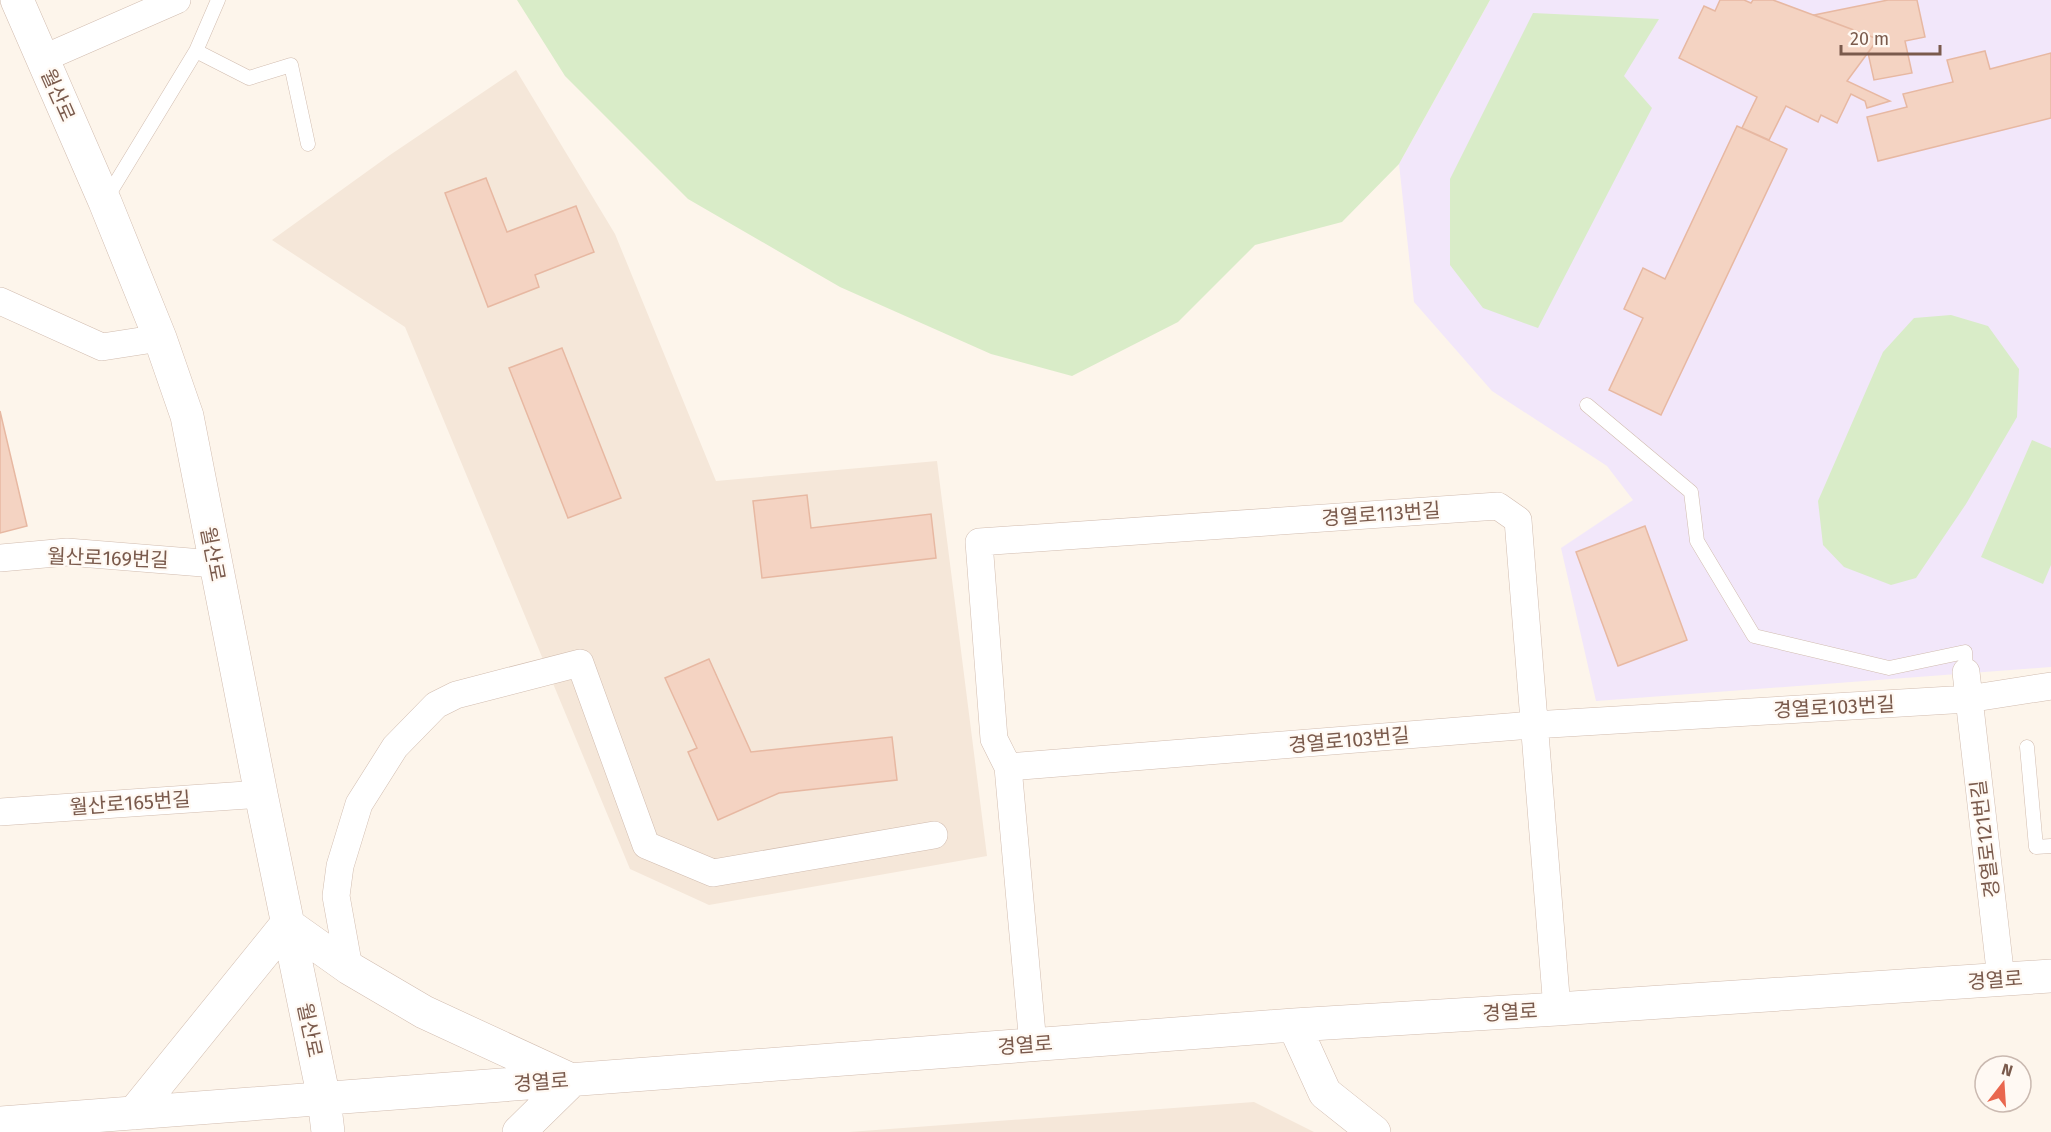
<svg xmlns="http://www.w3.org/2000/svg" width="2051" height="1132" font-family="'Fira Sans','Noto Sans KR',sans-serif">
<rect width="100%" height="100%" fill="#fdf5eb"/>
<path fill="#f5e7d9" d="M516,70L615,234L716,481L937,461L987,856L709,905L630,869L405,327L272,240L390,155Z
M1254,1102L1314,1132H849Z"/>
<path fill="#f2e7fa" d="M1490,0H2051V667L1596,701L1561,548L1633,500L1607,466L1492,391L1414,302L1399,164Z"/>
<path fill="#d9ecc8" d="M517,0H1490L1399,164L1342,222L1255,245L1178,322L1072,376L991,354L840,287L688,199L565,76Z
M1533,13L1659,19L1624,76L1652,108L1538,328L1483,308L1450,265V179Z
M1951,315L1988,326L2019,369L2017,417L1966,504L1916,578L1891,585L1844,567L1823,545L1818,501L1883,352L1914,318Z
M2032,440L2051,448V565L2043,584L1981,557Z"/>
<path fill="#f4d3c2" stroke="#e7b8a2" stroke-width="1.5" d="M1720,0H1744L1751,3L1753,0H1773L1878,39L1847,81L1890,101L1867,108L1865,101L1851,94L1837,123L1821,115L1818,122L1786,106L1769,140L1742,128L1757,97L1679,58L1704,6L1715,11Z
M1888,0H1917L1925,37L1905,41L1912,73L1874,80L1868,53L1878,39L1814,15Z
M1985,51L1990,69L2051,53V118L1878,161L1867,117L1907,107L1903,94L1953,82L1947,60Z
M1737,126L1787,149L1661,415L1609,390L1643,318L1624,309L1643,268L1665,279Z
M486,178L507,232L576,206L594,252L535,275L539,287L488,307L445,193Z
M562,348L621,498L568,518L509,368Z
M0,411L27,526L0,533Z
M807,495L811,528L931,514L936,558L762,578L753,501Z
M1645,526L1687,640L1618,666L1576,552Z
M709,659L751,752L892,737L897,780L779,793L718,820L688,752L697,748L665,678Z"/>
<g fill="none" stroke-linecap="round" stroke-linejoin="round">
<defs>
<path id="service" d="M196,51L249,78L291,65L308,144
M106,199L196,51L218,0
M1587,405L1691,492L1697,541L1754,636L1889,668L1965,652L1966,672
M2027,747L2036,847L2051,846"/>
<path id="minor" d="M42,59L177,0
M0,301L102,347L160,338
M0,558L67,552L215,564
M1966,672L2001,979
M1008,767L994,739L979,542L1498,506L1518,520L1557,1009
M0,812L261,794
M349,968L336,896L340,866L359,804L395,747L436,705L456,695L580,663L646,845L713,873L934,835
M1033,1045L1008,767L1533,725L1968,699L2051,686"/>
<path id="tertiary" d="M17,0L105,202L160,338L187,416L261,794L324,1099L328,1132
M287,924L349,968L424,1012L569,1079
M1294,1025L1325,1093L1374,1132
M134,1113L287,924
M0,1123L1294,1025L1557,1009L2051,976
M519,1132L572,1080"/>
</defs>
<use href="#service" stroke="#d1bcaf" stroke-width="15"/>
<use href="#minor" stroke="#d1bcaf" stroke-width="28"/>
<use href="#tertiary" stroke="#d1bcaf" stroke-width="34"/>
<use href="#service" stroke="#fff" stroke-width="14"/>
<use href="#minor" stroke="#fff" stroke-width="27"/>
<use href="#tertiary" stroke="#fff" stroke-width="33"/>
</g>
<g text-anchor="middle" stroke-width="4.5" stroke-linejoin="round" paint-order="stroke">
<g font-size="20" fill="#7a5a4c" stroke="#fff9f3">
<text transform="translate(58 95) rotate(66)" y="7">월산로</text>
<text transform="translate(1381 514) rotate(-4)" y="7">경열로113번길</text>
<text transform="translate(213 554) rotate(79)" y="7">월산로</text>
<text transform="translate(108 558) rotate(2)" y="7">월산로169번길</text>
<text transform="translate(1834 707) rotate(-3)" y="7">경열로103번길</text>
<text transform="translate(1349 740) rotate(-5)" y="7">경열로103번길</text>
<text transform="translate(130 803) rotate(-4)" y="7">월산로165번길</text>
<text transform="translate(1985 839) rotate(-97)" y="7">경열로121번길</text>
<text transform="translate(1995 980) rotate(-4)" y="7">경열로</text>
<text transform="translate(1510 1012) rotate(-3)" y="7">경열로</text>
<text transform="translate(310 1030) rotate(78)" y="7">월산로</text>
<text transform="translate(1025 1045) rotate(-4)" y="7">경열로</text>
<text transform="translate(541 1082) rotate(-4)" y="7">경열로</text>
</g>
</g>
<g transform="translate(2003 1084) rotate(17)"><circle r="28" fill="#fff9f3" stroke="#cab9b0" stroke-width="1.5"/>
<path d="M0-4.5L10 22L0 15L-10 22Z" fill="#e9674e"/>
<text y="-9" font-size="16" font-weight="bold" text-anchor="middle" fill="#7a5a4c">N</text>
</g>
<path d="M1841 45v9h99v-9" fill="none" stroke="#7a5a4c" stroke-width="3"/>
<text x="1850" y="45" font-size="18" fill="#7a5a4c" stroke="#fff9f3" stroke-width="4.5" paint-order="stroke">20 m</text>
</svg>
